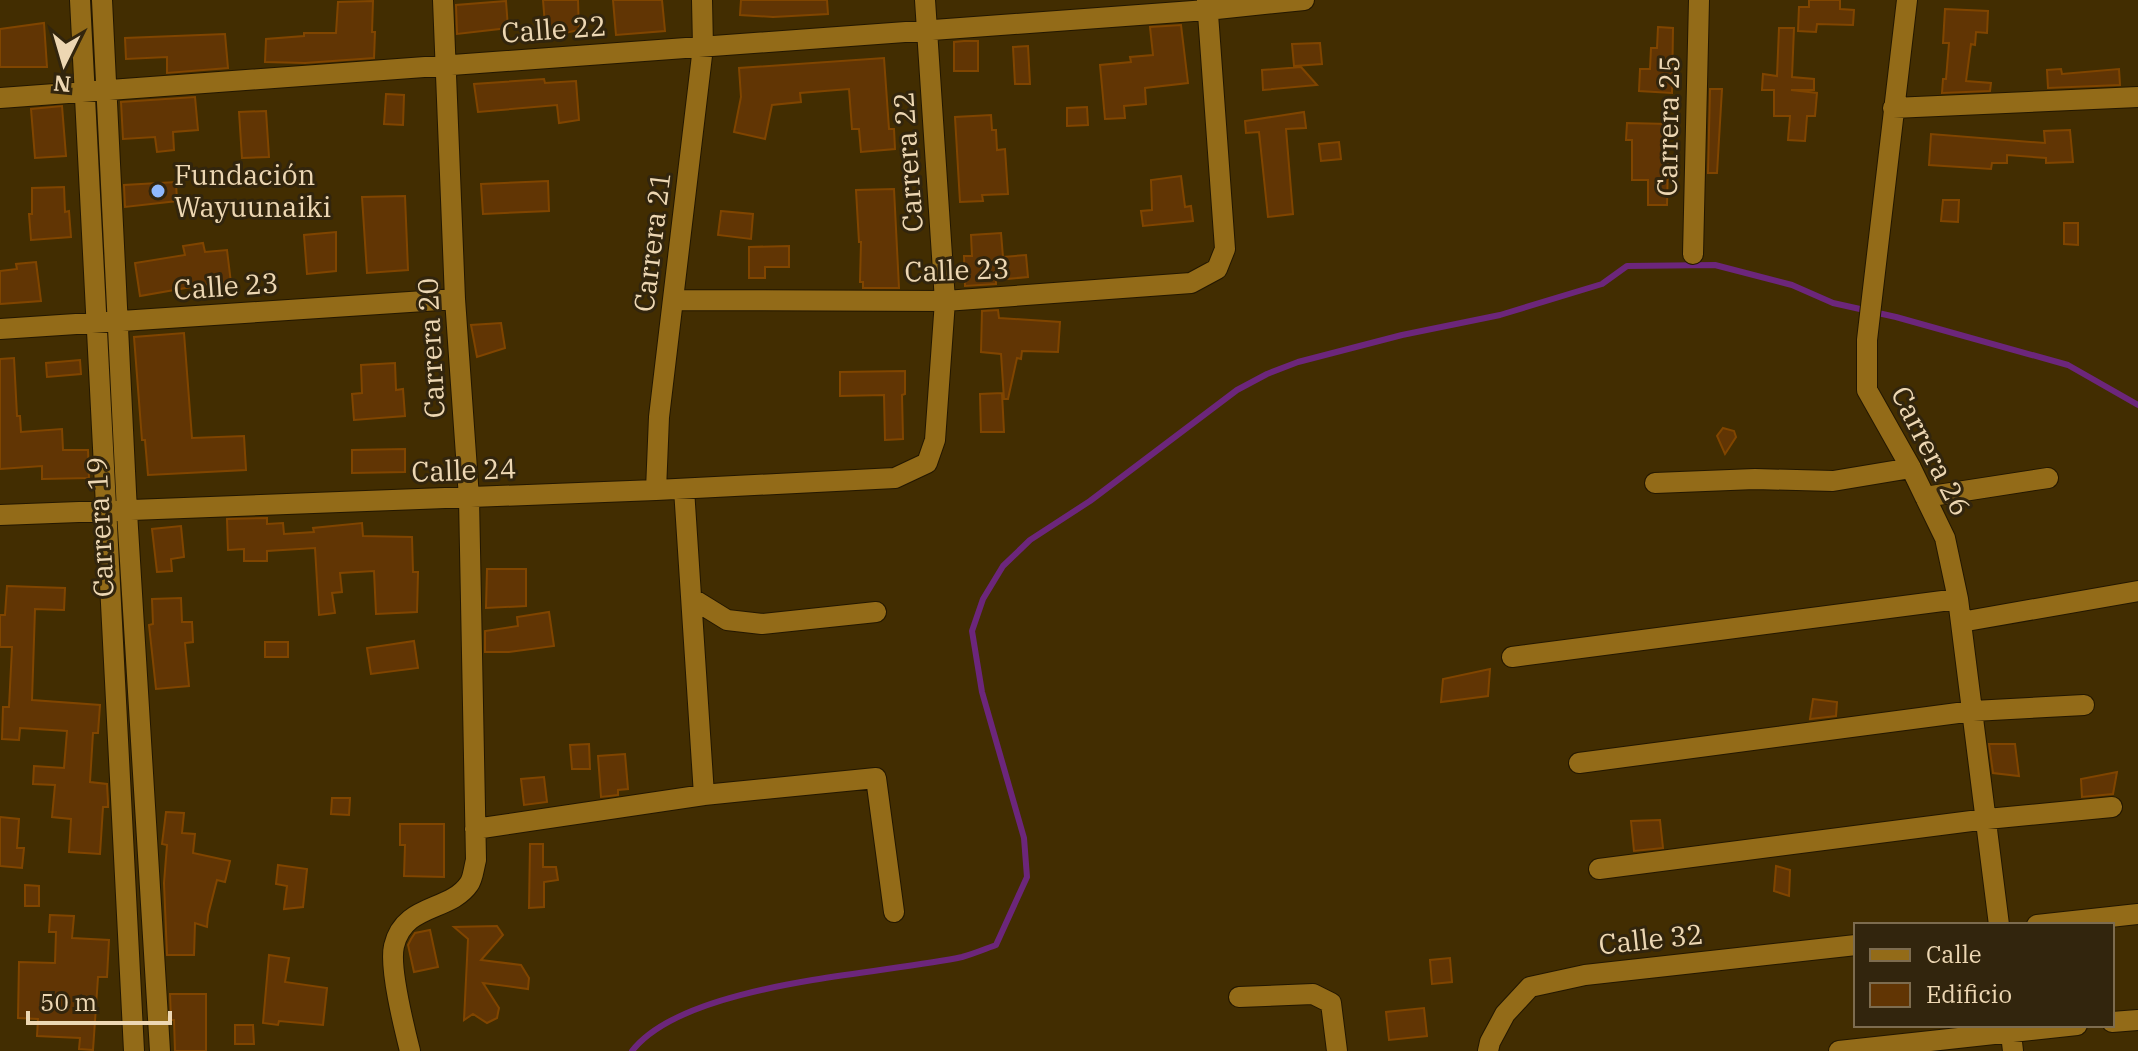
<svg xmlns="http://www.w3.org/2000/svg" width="2138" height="1051" font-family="'IBM Plex Serif',serif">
<rect width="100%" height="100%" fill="#422d01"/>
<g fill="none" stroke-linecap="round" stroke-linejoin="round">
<path stroke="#6c267b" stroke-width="6" d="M632,1051C686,982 878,975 962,957C973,954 985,949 996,945L1027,877L1024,838L982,692L972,631L983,599L1003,566L1030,540L1090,501L1237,390L1267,374L1298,362L1402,335L1500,315L1602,284L1627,266L1715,265L1792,285L1833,303L1896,317L2068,365L2138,405"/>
</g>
<path fill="#613504" stroke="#804500" stroke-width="2" d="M543,0H578L579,30L546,37Z
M613,0H662L665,31L616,35Z
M741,0H827L828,14L773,17L740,15Z
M1809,0H1840V9L1854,10L1853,25L1817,24L1816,32L1798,31L1799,7H1809Z
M373,1L372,32H375L374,58L305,63L265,62L266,39L304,36V33H336L338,2Z
M506,1L508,28L457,34L456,5Z
M1945,9L1988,11L1987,33L1976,32L1975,45L1971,44L1966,81L1991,83L1990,91L1942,93L1943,79H1946L1949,43H1943Z
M44,23L47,67H0V29Z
M1181,25L1188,83L1145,88L1146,104L1124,106L1125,118L1105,119L1100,65L1131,62L1130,57L1153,55L1150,27Z
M1658,27L1673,28L1672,93L1639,91L1640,69H1650L1651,48H1657Z
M1779,28H1794L1792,77L1814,79V90H1791L1817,93L1815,116H1807L1805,141L1788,140L1790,116H1774V90H1762L1763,74L1777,76Z
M225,34L228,68L167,73V57L126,59L125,38Z
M964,41H978V71H954V42Z
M1320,43L1322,64L1294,66L1292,44Z
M1028,46L1030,84H1015L1013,47Z
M884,58L889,129H894L895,149L861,152L859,129H852L849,89L800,93L801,102L772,105L765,139L734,132L741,97L739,68Z
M1301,67L1317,85L1263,90L1262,70Z
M2061,69L2062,74L2119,69L2120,85L2048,88L2047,70Z
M544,79L545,83L576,81L579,120L559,123L557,105L478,112L474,84Z
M1710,89H1722L1717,173H1708Z
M386,94L404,95L403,125L384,124Z
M195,97L198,130L173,132L174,150L157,152L155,137L123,139L121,102Z
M62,106L66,156L35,158L31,109Z
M1087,107L1088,125L1067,126V108Z
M266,111L269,157L242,158L239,112Z
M1304,112L1306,128L1286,129L1293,214L1268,217L1259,132L1246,133L1245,121Z
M991,115L992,130H996L997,150L1005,149L1008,194L982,195L983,201L960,202L955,117Z
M1627,123L1669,124L1667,205H1648V180H1632V140H1626Z
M2070,130L2073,162L2046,163V158L2007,155V163H1992L1991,169L1929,165L1931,134L2045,143L2044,131Z
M1339,142L1341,159L1321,161L1319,144Z
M1181,176L1185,207L1191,206L1193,221L1143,226L1141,211L1152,210L1151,180Z
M548,181L549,211L483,214L481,184Z
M176,182L177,201L125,207L124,185Z
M64,187L65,212L69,211L71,237L31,240L29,214H32V188Z
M894,189L899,288H863V282H860L861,242H859L856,190Z
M405,196L408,270L367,273L362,197Z
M1943,200H1959L1958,222L1941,221Z
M721,211L753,214L751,239L718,235Z
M2064,223H2078V245L2064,244Z
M336,232V271L307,274L304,235Z
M1001,233L1003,257L1026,255L1028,277L996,280V284L965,286L964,256H972L971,235Z
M203,243L205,252L227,250L231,283H214L140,296L135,263L185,255L183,246Z
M789,246V267H765V278H749V247Z
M36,262L41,301L0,304V271L17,269L16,264Z
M998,310L999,318L1060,322L1058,352L1022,351L1021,359L1017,358L1008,399H1004L1001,354L981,352L982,311Z
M501,323L505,348L477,357L471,325Z
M184,333L192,438L244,436L246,470L148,475L145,440H142L134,337Z
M14,358L17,416H20L21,432L62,429L63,450H88L89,478L42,479V466L0,469V359Z
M80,360L81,374L47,377L46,363Z
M395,363L396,390L403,389L405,416L354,420L352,394L362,393L361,365Z
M905,371V394L902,395L903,439L885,440L884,395L840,396V372Z
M1002,393L1004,432H981L980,394Z
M1723,428L1734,431L1736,437L1725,454L1717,436Z
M405,449V472L352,473V450Z
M267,518V524L283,523L284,534L314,532L313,528L362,523L363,536L412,537L413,572H418L417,612L376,614L374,571L340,573L342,592L332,593L335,613L319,615L315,548L267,551V561H244V549L228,550L227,519Z
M181,526L184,557L171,559L172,571L157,572L152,529Z
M487,569H526V606L486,608Z
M7,586L65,588L64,610L35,609L32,700L100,705L98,733H93L90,782L107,784L108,802V807H103L100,854L69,852L71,819L52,817L55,785L33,784L34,766L64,768L67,731L20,728L19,740L2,739L3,707H9L12,647H0V615H5Z
M181,598L182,622H192L193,642L185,643L189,686L156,689L149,625L153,624L152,599Z
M549,612L554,646L509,652H485V631L518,626L517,617Z
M414,641L418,668L371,674L367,648Z
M265,642H288V657H265Z
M1490,669L1488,696L1441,702L1443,679Z
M1813,699L1837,702L1836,716L1810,719Z
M589,744L590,769H572L570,745Z
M1989,744H2015L2019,776L1993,773Z
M625,754L628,789L618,790V795L601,797L598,756Z
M2117,772L2113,794L2082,797L2081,779Z
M544,777L547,802L524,805L521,779Z
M332,798H350L349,815L331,814Z
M166,812L184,813L182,833L195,834L193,853L230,861L225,882L217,880L208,915L207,927L195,923L194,955H167L164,883L167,845L162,844Z
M0,817L19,819L17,848H24L22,868L0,866Z
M1660,820L1663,848L1634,851L1631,821Z
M400,824H444V877L404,876L405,845H400Z
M530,844H543V867H556L558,880L544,882V907L529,908Z
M278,865L307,869L303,907L284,909L287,886L276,884Z
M1776,866L1790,870L1789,896L1774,891Z
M25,885L39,886V906H25Z
M50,915L74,916L72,938L109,940L107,977H98L93,1050L79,1049L80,1038L37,1036L38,1019L18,1018L19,962L55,963L56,932H49Z
M497,926L503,935L481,960L521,965L529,978L528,989L483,983L499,1008L497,1018L487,1023L473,1014L464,1020L468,939L454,927Z
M430,930L438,967L414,972L408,945L411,939L415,933Z
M269,955L289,958L285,982L327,988L323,1025L279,1021L278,1025L263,1023Z
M1450,958L1452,982L1432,984L1430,960Z
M170,994H206V1051H175L174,1020H171Z
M1424,1008L1427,1036L1389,1040L1386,1012Z
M235,1025H253L254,1044H235Z"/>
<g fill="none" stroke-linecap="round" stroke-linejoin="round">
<defs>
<path id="minor" d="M80,0L134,1051
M102,0L127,512L160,1051
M1907,0L1867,340V390L1911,468L1945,538L1958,599L1999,925
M0,98L1207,10L1304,0
M1893,108L2138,97
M1693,254L1699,0
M673,300L945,301L1191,283L1217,269L1225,249L1207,0
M0,329L455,299
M1655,483L1755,479L1833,481L1911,468
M684,489L704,795
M656,490L659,417L703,47L702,0
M1925,497L2048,478
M0,515L656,490L895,478L927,463L935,440L945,301L925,0
M693,599L727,620L762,624L876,612
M1961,622L2138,591
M1512,657L1958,599
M1579,763L1973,711L2084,705
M475,829L704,795L876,778L894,912
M1599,869L1987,819L2112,807
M2037,925L2138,914
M1239,997L1313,994L1331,1003L1337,1051
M2112,1022L2138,1020
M2010,1025L2013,1051
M410,1051C404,1027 389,967 394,946C404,903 450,912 469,884C473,879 474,867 476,860L469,498L455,299L443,0
M1488,1051L1490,1042L1505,1014L1530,987L1585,975L1856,945
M1839,1051L2077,1025"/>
</defs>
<use href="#minor" stroke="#231701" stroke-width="22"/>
<use href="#minor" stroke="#936b18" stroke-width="20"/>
</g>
<circle fill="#8fb8fd" stroke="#32250d" stroke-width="3" cx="158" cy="191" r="8"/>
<g text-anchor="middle" stroke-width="6" stroke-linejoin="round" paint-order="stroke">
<g font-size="28" fill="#edd7b3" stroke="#32250d">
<text transform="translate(554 29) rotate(-4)" y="10">Calle 22</text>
<text transform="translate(1668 126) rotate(-89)" y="10">Carrera 25</text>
<text transform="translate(908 162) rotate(-94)" y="10">Carrera 22</text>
<text transform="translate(652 242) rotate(-83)" y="10">Carrera 21</text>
<text transform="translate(957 270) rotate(-2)" y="10">Calle 23</text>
<text transform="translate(226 286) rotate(-4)" y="10">Calle 23</text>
<text transform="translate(431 348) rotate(-93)" y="10">Carrera 20</text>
<text transform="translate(1931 451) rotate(63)" y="10">Carrera 26</text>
<text transform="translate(464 470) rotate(-2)" y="10">Calle 24</text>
<text transform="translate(100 527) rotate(-93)" y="10">Carrera 19</text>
<text transform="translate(1651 939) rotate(-6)" y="10">Calle 32</text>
</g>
<g font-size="28" fill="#edd7b3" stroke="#32250d" text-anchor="start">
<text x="174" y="185">Fundación<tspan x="174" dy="32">Wayuunaiki</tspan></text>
</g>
</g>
<rect x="1854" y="923" width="260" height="104" fill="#32250d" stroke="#7d6c4f" stroke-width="2"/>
<rect x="1870" y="949" width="40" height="12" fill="#936b18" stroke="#7d6c4f" stroke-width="2"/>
<text x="1926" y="963" font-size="24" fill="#edd7b3">Calle</text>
<rect x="1870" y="983" width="40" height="24" fill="#613504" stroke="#7d6c4f" stroke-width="2"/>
<text x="1926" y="1003" font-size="24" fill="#edd7b3">Edificio</text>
<g transform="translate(64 64) rotate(185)" stroke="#32250d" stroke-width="6" paint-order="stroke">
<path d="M0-6L14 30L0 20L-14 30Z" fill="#edd7b3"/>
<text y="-12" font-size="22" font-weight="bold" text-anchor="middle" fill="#edd7b3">N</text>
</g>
<path d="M28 1011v12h142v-12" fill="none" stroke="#edd7b3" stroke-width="4"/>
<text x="40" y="1011" font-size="24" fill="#edd7b3" stroke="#32250d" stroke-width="6" paint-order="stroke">50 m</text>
</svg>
